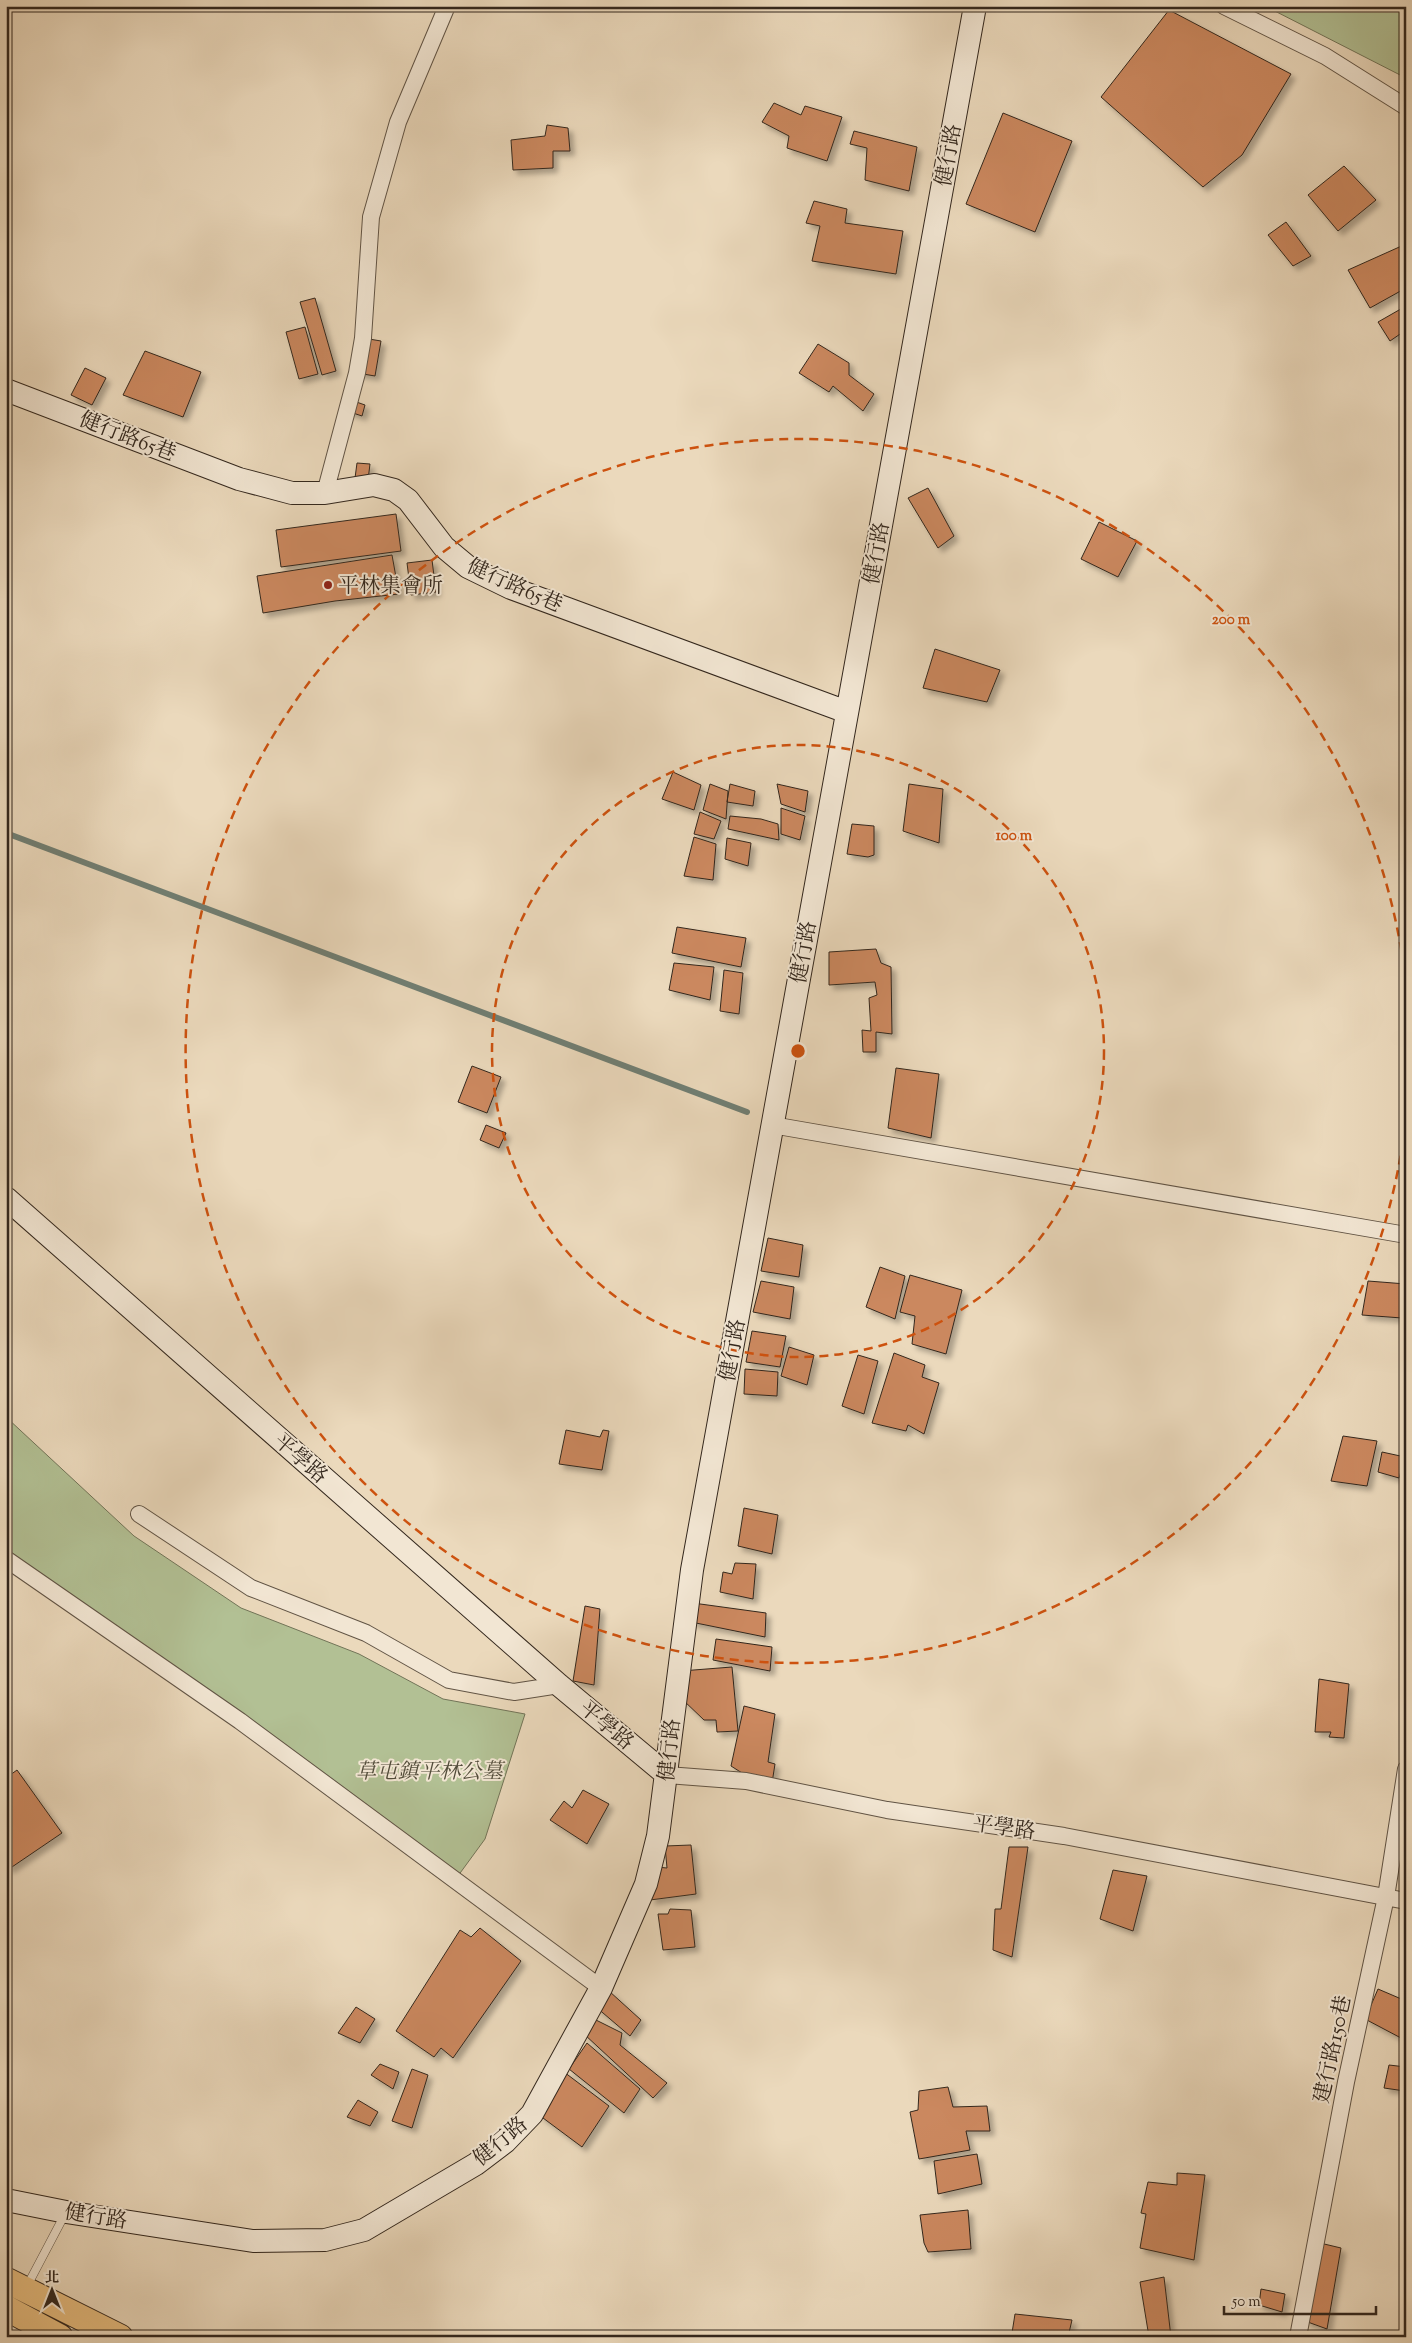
<svg xmlns="http://www.w3.org/2000/svg" width="1412" height="2343" font-family="'Sorts Mill Goudy','Noto Serif TC',serif">
<defs>
<filter id="shadow"><feDropShadow dx="4.5" dy="4.5" stdDeviation="2.5" flood-color="#0004"/></filter>
</defs>
<rect width="100%" height="100%" fill="#ebd9bc"/>
<filter id="stains"><feTurbulence type="fractalNoise" baseFrequency=".004" numOctaves="4"/><feColorMatrix values="0 0 0 0 .2 0 0 0 0 .09 0 0 0 0 .02 0 0 0 .5 -.17"/></filter>
<radialGradient id="worn" r=".72"><stop offset=".6" stop-color="#630" stop-opacity="0"/><stop offset="1" stop-color="#630" stop-opacity=".3"/></radialGradient>
<path fill="#b2c094" stroke="#727458" d="M1265,6H1406V78Z
M6,1417L134,1536L241,1608L359,1654L443,1699L525,1714L485,1839L455,1880L6,1558Z"/>
<g fill="none" stroke-linecap="round" stroke-linejoin="round">
<path stroke="#707f74" stroke-width="6" d="M6,833L747,1112"/>
</g>
<path fill="#cb885f" stroke="#33271d" filter="url(#shadow)" d="M1169,10L1291,74L1242,155L1203,187L1101,97Z
M774,103L801,115L805,106L842,117L827,161L787,148L789,136L762,122Z
M1003,113L1072,141L1035,232L966,204Z
M547,125L568,128L570,151H553V168L513,170L511,140L545,136Z
M854,131L917,147L909,191L865,180L867,148L850,144Z
M1344,166L1376,200L1338,231L1308,195Z
M814,201L847,209L845,223L903,231L896,274L812,261L820,226L806,223Z
M1286,222L1311,256L1293,266L1268,235Z
M1406,244V288L1370,308L1348,270Z
M315,298L336,371L322,375L300,302Z
M1406,306V330L1390,341L1378,322Z
M305,327L318,374L299,379L286,332Z
M363,338L381,341L375,376L357,373Z
M818,344L849,363V375L874,394L863,411L833,386L829,392L799,373Z
M145,351L201,372L183,417L123,395Z
M85,368L106,378L92,405L71,395Z
M345,398L365,405L362,416L341,409Z
M357,463L370,464L368,480L355,478Z
M928,488L954,536L938,548L908,498Z
M396,514L401,551L281,567L276,530Z
M1099,522L1137,541L1118,577L1081,559Z
M392,555L399,594L335,601L263,613L257,576Z
M432,560L436,592L411,595L407,563Z
M935,649L1000,670L987,702L923,688Z
M673,772L701,785L694,810L662,799Z
M710,784L728,791L726,819L703,810Z
M730,784L755,791L753,806L727,802Z
M777,784L808,791L805,812L781,804Z
M909,784L943,789L939,843L903,831Z
M781,808L805,816L800,840L781,834Z
M700,812L721,821L714,839L694,834Z
M730,816L761,819L778,824L779,840L728,829Z
M852,824L874,826V855L868,857L847,854Z
M694,837L716,844L713,880L684,876Z
M727,838L751,843L748,866L725,859Z
M677,927L746,938L741,967L672,953Z
M876,949L881,963L891,967L892,1034L876,1032V1052H863L862,1030L871,1031L869,998L877,995L875,982L829,985V952Z
M674,963L714,967L710,1000L669,990Z
M724,970L743,973L739,1014L720,1011Z
M472,1066L501,1077L487,1113L458,1102Z
M896,1068L939,1074L931,1138L888,1128Z
M486,1125L506,1133L499,1148L480,1140Z
M768,1238L803,1245L799,1277L761,1271Z
M880,1267L905,1276L895,1319L866,1307Z
M910,1275L962,1290L946,1354L912,1344L915,1316L900,1312Z
M761,1281L794,1287L790,1319L753,1312Z
M1368,1281L1406,1284L1402,1318L1362,1315Z
M752,1331L786,1336L780,1367L746,1362Z
M789,1347L814,1355L807,1385L781,1376Z
M894,1353L925,1365L922,1377L939,1383L924,1434L908,1425L906,1431L872,1423Z
M858,1355L878,1361L864,1414L842,1406Z
M745,1369L778,1372L777,1396L744,1394Z
M566,1430L600,1437L603,1430L609,1431L602,1470L559,1464Z
M1343,1436L1377,1441L1367,1486L1331,1481Z
M1382,1452L1405,1457L1399,1478L1378,1472Z
M744,1508L778,1515L772,1554L738,1546Z
M735,1563L756,1564L753,1599L720,1592L723,1572L732,1574Z
M693,1603L766,1613L765,1637L691,1622Z
M585,1606L600,1609L594,1685L573,1681Z
M716,1639L772,1647L770,1671L713,1660Z
M732,1667L738,1731L717,1732L716,1720H704L682,1699L681,1671Z
M1319,1679L1349,1684L1344,1738L1329,1737L1331,1732H1315Z
M744,1706L775,1714L768,1762L775,1764L772,1783L750,1778L731,1766Z
M17,1770L62,1833L9,1869L6,1865V1778Z
M583,1790L609,1804L587,1844L550,1820L564,1801L572,1808Z
M691,1845L696,1894L650,1900L657,1867L667,1868L665,1846Z
M1009,1847H1028L1012,1957L993,1950L995,1909H1001Z
M1113,1870L1147,1876L1133,1931L1100,1919Z
M670,1909L691,1910L695,1947L663,1950L658,1914H668Z
M480,1928L521,1961L453,2058L441,2048L434,2057L396,2031L460,1930L471,1937Z
M1378,1989L1406,2001V2028L1401,2038L1365,2019Z
M609,1991L641,2020L630,2036L596,2007Z
M356,2007L375,2019L360,2043L338,2033Z
M596,2020L622,2033L620,2045L667,2083L653,2098L584,2034Z
M587,2043L640,2089L624,2113L569,2069Z
M380,2064L399,2072L393,2089L371,2075Z
M1389,2065L1406,2067L1405,2091L1384,2088Z
M412,2069L428,2075L412,2128L392,2121Z
M564,2072L609,2106L582,2147L539,2115Z
M948,2087L953,2107L987,2106L990,2131H966L970,2150L919,2159L910,2112L918,2110L919,2091Z
M358,2100L378,2112L370,2126L347,2117Z
M977,2154L982,2184L938,2194L934,2161Z
M1177,2173L1205,2175L1194,2260L1140,2248L1146,2214L1141,2213L1148,2182L1177,2185Z
M968,2210L971,2249L928,2252L924,2243L920,2215Z
M1320,2243L1341,2248L1327,2329L1305,2321Z
M1164,2277L1171,2337H1149L1140,2282Z
M1261,2289L1285,2294L1282,2312L1259,2305Z
M1015,2314L1072,2320L1068,2337H1035L1012,2333Z"/>
<g fill="none" stroke-linecap="round" stroke-linejoin="round">
<defs>
<path id="lane" d="M26,2288L65,2214"/>
<path id="street" d="M1224,6L1325,56L1406,107
M325,493L357,373L363,338L371,217L398,122L447,6
M772,1125L1406,1235
M139,1514L251,1588L366,1633L449,1680L514,1692L559,1685
M6,1559L240,1721L601,1988
M667,1775L746,1781L887,1810L1064,1836L1406,1901
M1298,2337L1346,2082L1386,1897L1406,1769"/>
<path id="secondary" d="M6,390L239,479L292,493H325L374,485L394,490L408,500L444,547L468,567L511,588L847,712
M6,1198L559,1685L667,1775
M6,2200L66,2212L253,2241L325,2240L364,2230L476,2164L505,2142L532,2114L601,1988L646,1884L658,1836L692,1570L975,6"/>
<path id="primary" d="M6,2280L120,2337
M6,2308L60,2337"/>
</defs>
<use href="#lane" stroke="#615445" stroke-width="9"/>
<use href="#street" stroke="#615445" stroke-width="18"/>
<use href="#secondary" stroke="#33271d" stroke-width="24"/>
<use href="#primary" stroke="#33271d" stroke-width="27"/>
<use href="#lane" stroke="#f2e6d3" stroke-width="8"/>
<use href="#street" stroke="#f2e6d3" stroke-width="16"/>
<use href="#secondary" stroke="#f2e6d3" stroke-width="22"/>
<use href="#primary" stroke="#e6bc7e" stroke-width="25"/>
</g>
<g fill="none" stroke="#cd520f" stroke-width="2.5" stroke-dasharray="9 6">
<circle cx="798" cy="1051" r="306"/>
<path d="M1405 1126A612 612 0 1 1 1405 976"/>
</g>
<circle fill="#8f2418" stroke="#f2e6d3" stroke-width="2" cx="328" cy="585" r="5"/>
<g text-anchor="middle" stroke-width="4" stroke-linejoin="round" paint-order="stroke">
<g font-size="21" fill="#33271d" stroke="#f2e6d3">
<text transform="translate(948 155) rotate(-80)" y="7">健行路</text>
<text transform="translate(128 436) rotate(21)" y="7">健行路65巷</text>
<text transform="translate(876 553) rotate(-80)" y="7">健行路</text>
<text transform="translate(515 585) rotate(24)" y="7">健行路65巷</text>
<text transform="translate(803 952) rotate(-80)" y="7">健行路</text>
<text transform="translate(732 1350) rotate(-80)" y="7">健行路</text>
<text transform="translate(301 1458) rotate(41)" y="7">平學路</text>
<text transform="translate(607 1725) rotate(40)" y="7">平學路</text>
<text transform="translate(669 1750) rotate(-84)" y="7">健行路</text>
<text transform="translate(1004 1827) rotate(8)" y="7">平學路</text>
<text transform="translate(1332 2049) rotate(-78)" y="7">建行路150巷</text>
<text transform="translate(500 2141) rotate(-40)" y="7">健行路</text>
<text transform="translate(96 2216) rotate(9)" y="7">健行路</text>
</g>
<g font-size="21" fill="#33271d" stroke="#f2e6d3" text-anchor="start">
<text x="338" y="592">平林集會所</text>
</g>
<g font-size="21" font-style="italic" fill="#534d3b" stroke="#f2e6d3">
<text x="429" y="1778">草屯鎮平林公墓</text>
</g>
</g>
<circle cx="798" cy="1051" r="8" fill="#cd520f" stroke="#f2e6d3" stroke-width="2.5"/>
<g font-size="15" text-anchor="middle" font-weight="bold" fill="#cd520f" stroke="#f2e6d3" stroke-width="4" stroke-linejoin="round" paint-order="stroke">
<text x="1231" y="624">200 m</text>
<text x="1014" y="840">100 m</text>
</g>
<rect width="1412" height="2343" fill="none" stroke="#ebd9bc" stroke-width="25"/>
<rect x="8" y="8" width="1397" height="2328" fill="none" stroke="#33271d" stroke-width="2.5"/>
<rect x="12" y="12" width="1387" height="2318" fill="none" stroke="#33271d"/>
<g transform="translate(52 2290)" stroke="#f2e6d3" stroke-width="4" paint-order="stroke">
<path d="M0-4L9 19L0 12L-9 19Z" fill="#33271d"/>
<text y="-8" font-size="14" font-weight="bold" text-anchor="middle" fill="#33271d">北</text>
</g>
<path d="M1224 2306v8h152v-8" fill="none" stroke="#33271d" stroke-width="2.5"/>
<text x="1232" y="2306" font-size="15" fill="#33271d" stroke="#f2e6d3" stroke-width="4" paint-order="stroke">50 m</text>
<rect width="100%" height="100%" filter="url(#stains)"/>
<rect width="100%" height="100%" fill="url(#worn)"/>
</svg>
